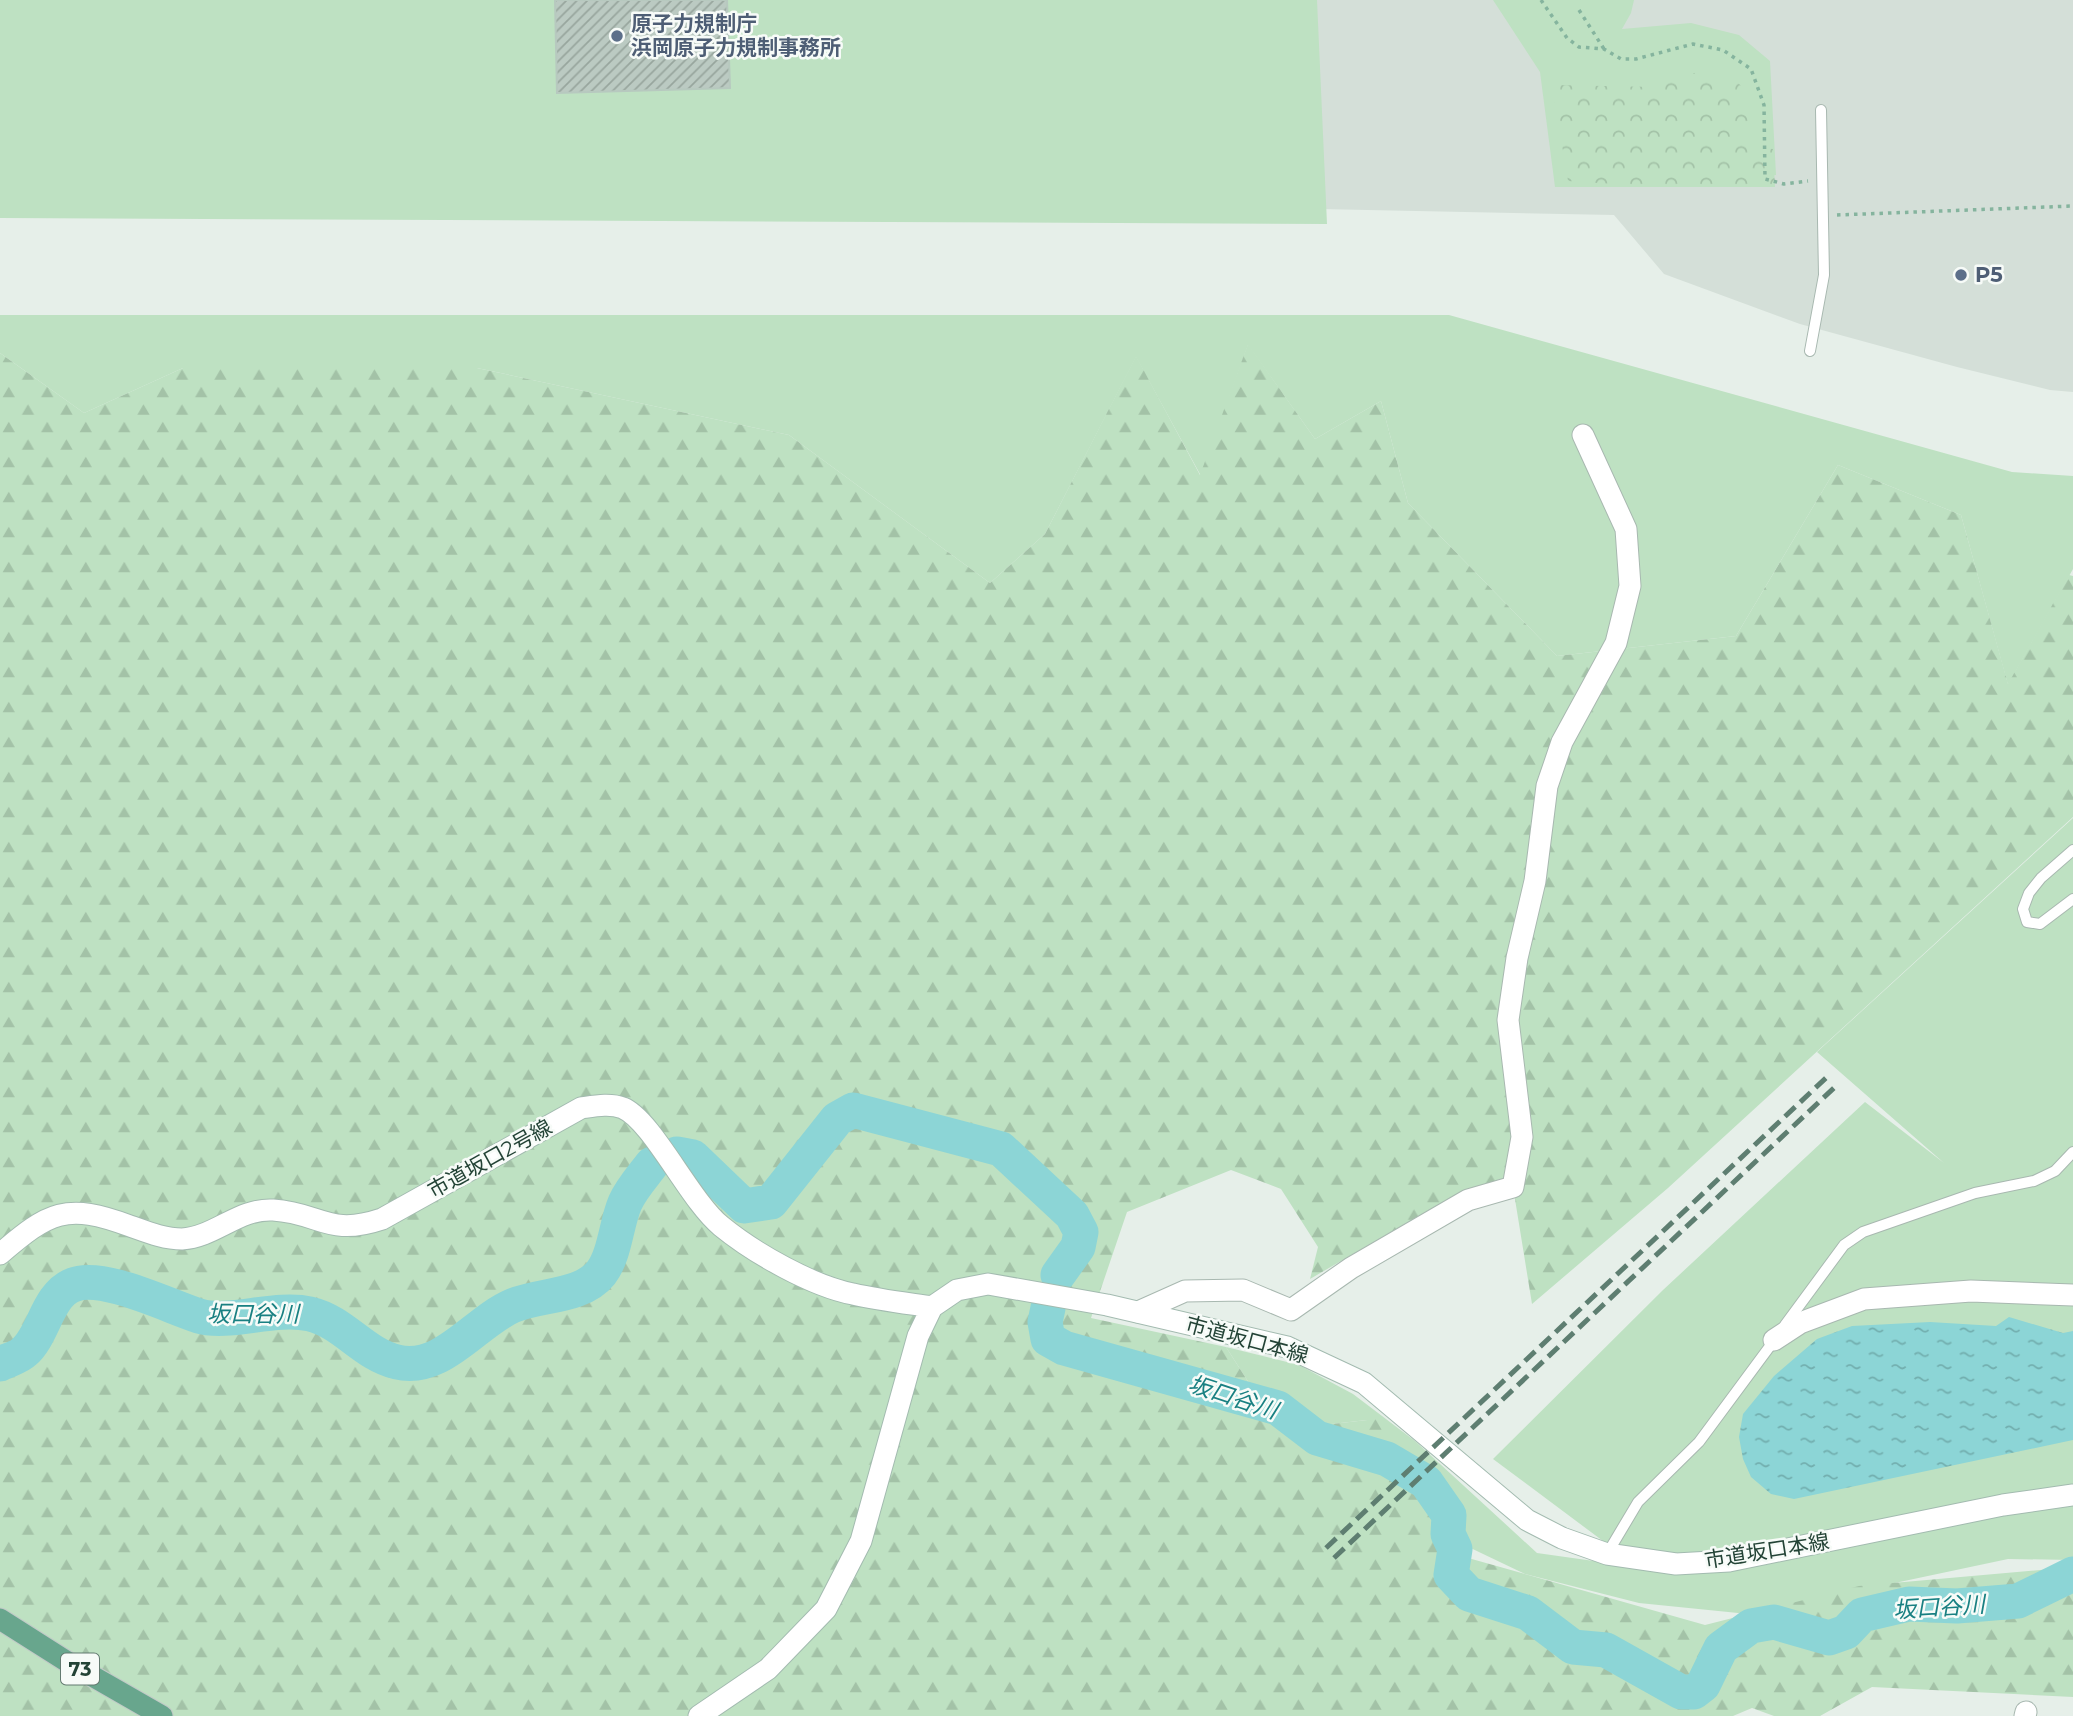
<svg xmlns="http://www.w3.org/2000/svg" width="2073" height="1716" font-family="Montserrat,'Noto Sans JP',sans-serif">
<defs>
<pattern id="forest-firs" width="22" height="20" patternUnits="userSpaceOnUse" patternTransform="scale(1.75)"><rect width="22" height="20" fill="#bee1c2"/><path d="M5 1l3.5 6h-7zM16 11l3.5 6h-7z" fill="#a3c2a7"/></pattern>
<pattern id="park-crowns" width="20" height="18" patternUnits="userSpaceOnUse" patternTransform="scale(1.75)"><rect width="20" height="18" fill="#bee1c2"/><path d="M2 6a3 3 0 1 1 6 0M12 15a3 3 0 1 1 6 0" fill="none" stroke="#a3c2a7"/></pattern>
<pattern id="water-ripples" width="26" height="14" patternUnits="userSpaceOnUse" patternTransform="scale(1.75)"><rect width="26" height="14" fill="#8cd5d6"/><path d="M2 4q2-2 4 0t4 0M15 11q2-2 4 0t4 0" fill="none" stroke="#72aeae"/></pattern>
<pattern id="building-hatch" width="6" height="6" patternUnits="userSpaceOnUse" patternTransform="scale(1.75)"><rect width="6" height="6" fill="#bbcac2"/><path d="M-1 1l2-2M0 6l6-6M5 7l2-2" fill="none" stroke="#98a69e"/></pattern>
</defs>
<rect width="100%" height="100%" fill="#e6efe9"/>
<path fill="#d4dfd8" d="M0,0H2073V392L2050,390L1957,367L1800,324L1664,274L1614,215L935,201Z"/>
<path fill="#bee1c2" d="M0,0H1317L1327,224L0,218Z
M1493,0H1634L1631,13L1622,29L1691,23L1739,35L1770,61L1776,175L1659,187H1555L1540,72Z
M0,315H1449L2012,472L2073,476V569L2008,685L1961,515L1838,465L1736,636L1557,656L1408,503L1381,401L1315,439L1248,345L1201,476L1136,357L1045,534L990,583L789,435L477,368H183L84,413L0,353Z
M2073,818V1560L2008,1559L1748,1614L1639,1603L1525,1574L1458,1542L1397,1455L1367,1420L1279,1430L1226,1347L1299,1365L1353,1394L1415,1441L1537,1553L1615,1564L1603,1541L1493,1459L1663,1290L1865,1102L1944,1163L1817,1052Z"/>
<path fill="url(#forest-firs)" d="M1248,344L1315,439L1381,401L1408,503L1557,656L1736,636L1838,465L1961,515L2008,684L2069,575L2073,576V817L1668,1188L1532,1304L1513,1187L1468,1200L1441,1203L1310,1279L1318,1247L1281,1189L1231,1170L1127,1212L1091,1318L1226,1347L1279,1430L1376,1419L1454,1554L1705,1625L1859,1586L2073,1567V1697L1872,1687L1820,1716H1774L1752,1708L1733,1716H0V353L84,413L183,368H477L789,435L990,583L1045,534L1136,356L1200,475Z"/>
<path fill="url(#park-crowns)" d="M1697,72C1754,75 1753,99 1752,147L1773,149L1775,187H1659L1568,181L1552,85L1657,87Z"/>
<path fill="url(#water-ripples)" d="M2009,1317L2063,1333L2073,1331V1440L1794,1499L1771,1494L1751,1477L1743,1459L1739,1437L1743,1414L1774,1376L1817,1339L1852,1326L1930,1322L1996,1326Z"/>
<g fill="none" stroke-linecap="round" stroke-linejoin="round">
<path stroke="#8cd5d6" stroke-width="35" d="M677,1154L693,1157L744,1206L771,1202L837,1119L853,1110L1001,1149L1072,1215L1081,1232L1078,1247L1058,1275
M1048,1308L1045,1322L1048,1339L1064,1348L1278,1408L1317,1438L1387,1459L1426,1482L1449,1515L1448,1534L1455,1549L1451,1575L1469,1594L1528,1613L1573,1647L1606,1650L1681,1692H1694L1703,1685L1721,1648L1751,1626L1774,1622L1829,1638L1846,1632L1862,1615L1909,1604L1957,1606L2018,1601L2073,1574
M0,1364C7,1360 18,1358 24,1352C44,1335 47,1295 73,1285C102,1273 168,1306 199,1316C229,1325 275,1306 310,1314C344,1322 363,1354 397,1362C442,1373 475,1322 512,1306C539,1294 581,1298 601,1273C615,1255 616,1224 625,1203C631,1189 643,1176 652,1164"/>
</g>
<path fill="url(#building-hatch)" stroke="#b7c9bf" stroke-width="2" d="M555,0H727L730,88L557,93Z"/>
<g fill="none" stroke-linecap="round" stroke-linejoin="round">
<defs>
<path id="lane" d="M1810,351L1824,275L1821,110
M2073,850L2041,878L2029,893L2023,909L2027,922L2040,924L2073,899
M1785,1325L1844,1245L1863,1232L1975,1193L2034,1181L2055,1171L2073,1152
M1607,1554L1638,1502L1699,1442L1776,1338"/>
<path id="street" d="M1138,1312L1185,1291L1243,1290L1291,1310L1351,1268L1468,1200L1513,1187L1522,1137L1508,1020L1517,958L1535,881L1547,786L1562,742L1616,643L1630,586L1626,529L1583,435
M1774,1340L1800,1323L1864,1299L1971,1291L2073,1295
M2025,1716L2026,1712"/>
<path id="secondary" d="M0,1254C49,1212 66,1202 130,1226C147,1232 164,1239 182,1239C215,1237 239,1208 273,1210C321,1213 328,1237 382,1219L581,1108C595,1106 610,1103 623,1108C652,1120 690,1201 721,1226C754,1253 812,1286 853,1294C879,1300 905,1303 932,1307
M699,1716L768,1669L826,1609L861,1541L918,1336L932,1307L957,1290L988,1284L1107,1305L1287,1347L1364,1383L1527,1520L1562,1538L1607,1554L1676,1564L1729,1561L2003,1505L2073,1495"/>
<path id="primary" d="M0,1619L66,1661L162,1716"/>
</defs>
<use href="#lane" stroke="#a8b8b0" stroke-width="12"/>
<use href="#street" stroke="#a8b8b0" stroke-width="23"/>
<use href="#secondary" stroke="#a3bbb0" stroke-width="23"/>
<use href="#primary" stroke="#c1cac7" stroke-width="23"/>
<path stroke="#85b49e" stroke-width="3.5" stroke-dasharray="3.5 5" stroke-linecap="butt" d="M1541,0L1567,38L1579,47L1604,49L1621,59H1636L1693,44L1723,50L1751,69L1764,105L1765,179L1784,184L1808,181
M1579,10L1604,49
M1837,215L2073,206"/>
<use href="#lane" stroke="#fff" stroke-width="10"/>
<use href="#street" stroke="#fff" stroke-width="21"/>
<use href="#secondary" stroke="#fff" stroke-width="21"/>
<use href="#primary" stroke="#68a68d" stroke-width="21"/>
<path stroke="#5e7e71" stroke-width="5" stroke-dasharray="14 7" stroke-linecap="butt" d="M1326,1548L1828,1076
M1334,1558L1836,1086"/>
</g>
<g fill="#5c6f8a" stroke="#f7fbf8" stroke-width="2.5">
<circle cx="617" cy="36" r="7"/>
<circle cx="1961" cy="275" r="7"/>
</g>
<g text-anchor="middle" stroke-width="5" stroke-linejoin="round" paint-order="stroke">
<rect fill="#f7fbf8" stroke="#637a70" stroke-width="2" x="61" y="1653.5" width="38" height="31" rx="5"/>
<g font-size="19" font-weight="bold" fill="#234336">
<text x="80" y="1676">73</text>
</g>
<g font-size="21" font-weight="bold" fill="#4e5e75" stroke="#f7fbf8" text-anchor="start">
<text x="631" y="31">原子力規制庁<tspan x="631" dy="24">浜岡原子力規制事務所</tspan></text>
<text x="1975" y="282">P5</text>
</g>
<g font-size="21" fill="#234336" stroke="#f7fbf8">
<text transform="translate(490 1159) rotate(-29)" y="7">市道坂口2号線</text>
<text transform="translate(1247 1340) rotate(15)" y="7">市道坂口本線</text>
<text transform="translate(1767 1551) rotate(-9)" y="7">市道坂口本線</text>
</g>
<g font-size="23" font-style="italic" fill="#198082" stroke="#f7fbf8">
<text x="253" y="1322">坂口谷川</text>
<text transform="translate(1233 1397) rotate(18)" y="8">坂口谷川</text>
<text transform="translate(1939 1607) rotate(-4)" y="8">坂口谷川</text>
</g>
</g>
</svg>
